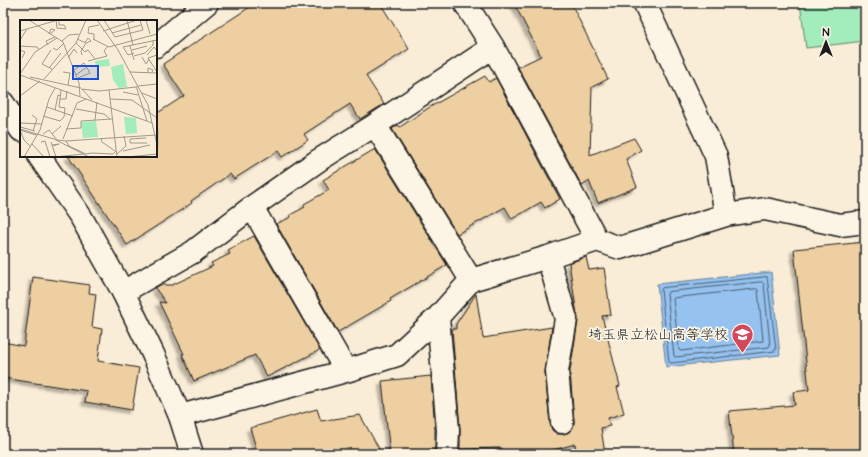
<svg xmlns="http://www.w3.org/2000/svg" width="868" height="457" font-family="'Architects Daughter','Klee One',sans-serif">
<defs>
<filter id="shadow"><feDropShadow dx="-3.5" dy="3.5" stdDeviation="1" flood-color="#0004"/></filter>
</defs>
<rect width="100%" height="100%" fill="#f9edd7"/>
<filter id="ink" filterUnits="userSpaceOnUse"><feTurbulence type="fractalNoise" baseFrequency=".025" numOctaves="2"/><feDisplacementMap in="SourceGraphic" scale="8" xChannelSelector="R" yChannelSelector="G"/><feConvolveMatrix kernelMatrix="1 2 1 2 8 2 1 2 1" color-interpolation-filters="sRGB"/></filter>
<g filter="url(#ink)">
<path fill="#a3ecbb" stroke="#60846c" d="M800,3H865V41L806,48Z"/>
<path fill="#95c2ef" stroke="#65809b" d="M771,272L780,355L666,367L657,284Z"/>
<g fill="none" stroke-linecap="round" stroke-linejoin="round">
<path stroke="#4c5e70" stroke-width="1" d="M767,277L776,349L775,351L671,363L669,362L661,290L662,288Z
M762,282L764,284L770,345L769,347L675,357L674,356L667,294L668,292Z
M757,289L758,290L763,340V341L681,351L679,350L673,299L674,298Z"/>
</g>
<path fill="#eecfa1" stroke="#1c1c1c" filter="url(#shadow)" d="M256,3H380L409,49L366,76L384,104L360,119L350,104L304,134L308,140L282,157L278,151L234,179L230,174L191,201L192,203L127,245L68,156H156V114L184,96L163,64Z
M514,3H571L608,79L592,87L590,155L634,138L641,150L626,159L637,187L598,203L589,181L582,186L518,67L541,56Z
M485,76L489,82L496,78L560,199L545,208L541,202L512,219L505,207L457,234L392,129L398,125L400,127L430,107Z
M375,149L447,265L390,299L391,301L338,332L276,224L291,217L290,215L305,207L304,204L329,190L323,180Z
M254,236L320,350L267,377L255,355L194,381L182,354H184L159,302L166,303L155,288L160,285H172L213,266L211,263L230,254L228,250Z
M865,242V450L834,454H734L729,411L795,405L793,392L809,390L794,249Z
M586,257L589,270L604,268L611,315L602,316L620,386L617,387L624,413L608,418L610,426L601,428L605,454H577L575,444L539,454H503L502,448L460,449V429L452,329H456V324L476,294L483,338L552,327L545,372L550,423L552,430L557,434H563L569,432L573,428L574,421L570,371L578,321L569,263Z
M33,277L90,285L89,293L96,294L92,327L102,329L98,361L139,368L132,410L85,402L87,391L3,378V342L24,346Z
M431,376L435,430V450L417,451V454H390L382,381Z
M317,409L321,421L360,415L382,454H258L250,428Z"/>
<g fill="none" stroke-linecap="round" stroke-linejoin="round">
<defs>
<path id="street" d="M645,4L716,156L726,215
M156,46L207,3
M375,125L471,280
M252,207L346,371
M597,240L620,248L726,215L765,209L840,225L865,222
M548,257L566,319L557,371L562,422
M123,292L193,252L252,207L319,160L375,125L493,47
M438,317L448,430L447,454
M180,416L346,371L397,355L438,317L471,280L548,257L597,240L493,47L465,3"/>
<path id="secondary" d="M3,103L21,130
M39,156L81,217L123,292L153,354L180,416L192,454"/>
</defs>
<use href="#street" stroke="#1c1c1c" stroke-width="25"/>
<use href="#secondary" stroke="#1c1c1c" stroke-width="25"/>
<use href="#street" stroke="#fcf5e5" stroke-width="22"/>
<use href="#secondary" stroke="#fcf5e5" stroke-width="22"/>
</g>
</g>
<defs>
<symbol id="school-pin" viewBox="-11 -11 22 30"><path d="M0 17L-7.5 6A9.5 9.5 0 1 1 7.5 6Z" fill="#d1495b" stroke="#fcf5e5"/><path d="M0-5L7-2L0 1L-7-2ZM-4 1L0 2.5L4 1V4Q0 6-4 4Z" fill="#fff"/></symbol>
</defs>
<g fill-rule="evenodd">
<use href="#school-pin" x="730" y="322" width="25" height="34"/>
</g>
<g text-anchor="middle" stroke-width="3.5" stroke-linejoin="round" paint-order="stroke">
<g font-size="14" fill="#1c1c1c" stroke="#fcf5e5" text-anchor="end">
<text x="728" y="339">埼玉県立松山高等学校</text>
</g>
</g>
<g transform="translate(20 20)">
<rect width="137" height="137" fill="#f9edd7"/>
<path d="M89,39L90,46L76,47L75,41ZM103,44L107,67L99,68L93,60L91,47ZM104,97L116,98L117,113L106,114ZM76,101L78,117L63,118L61,102Z" fill="#a3ecbb"/>
<path fill="none" stroke="#a1998c" stroke-width="1" d="M9,0L43,22L59,63L60,76M36,0L37,8L46,9L44,5H39V0M77,0L98,30L128,85L137,125M84,0L95,17L123,10L120,0M107,0L113,25M126,0L130,14M0,11L38,0M83,11L117,0M92,13L121,5M29,14L31,9L35,10L30,14M57,19L66,23L61,31L62,35M73,19L89,27L137,14M0,20L7,9M74,20V14L68,13L69,7L79,5M42,21L49,15L59,14M65,22L68,18L71,21L66,23M56,23L65,32L68,30L75,39M28,25L26,21L35,17M0,26L17,27L19,30M110,26L114,40M33,28L37,30L44,23M0,30L5,32L2,38M31,30L22,44L32,49M112,30L127,26M114,33L108,35L103,27L137,20M127,35L134,27L137,31M137,35L128,38L137,52M114,36L125,33L133,25V20M122,37L126,44L129,39M48,38L54,29L57,33M68,41L87,36L84,31L88,26M29,48L41,33M54,50L64,43L70,53L58,58M43,52L50,53L48,65M110,52L137,53M128,53V48L133,50L132,52M0,54L15,32L37,18M0,55L132,103M56,55L67,47M10,57L61,68M24,59L56,23L66,0M116,66L127,101M118,66L137,64M61,69L79,71L116,67M62,69L72,80M89,70L97,137M103,72L118,75M122,73L137,79M0,76L20,61M40,79H46L47,71M90,79L112,80L137,98M27,87L53,96M56,89L84,94L90,99M35,90L38,75L41,76M12,95L17,99L13,111M23,96L40,101L44,97L45,88L39,87L41,70M75,100L77,82M0,103L22,104M0,107L15,111M0,109L34,119L69,137M46,109L61,108V101L92,99M0,110L4,120L11,127M0,110L16,115M23,114L29,110L37,120L46,121L136,115M32,114L41,106M81,118L82,122L95,131M126,118L110,119V123H127M43,119L57,83L66,79M46,121L49,126L64,133M21,122L25,121L30,137M31,122L36,137M12,124L24,137M32,125L39,124L33,126M103,131L130,125M97,134L106,126L104,116M4,137L20,110L29,79L35,68M35,137L73,133L93,134L96,131M107,137L137,134"/>
<path fill="#1d4ed8" fill-opacity="0.15" stroke="#1d4ed8" stroke-width="2" d="M53,46H78V59H53Z"/>
<rect width="137" height="137" fill="none" stroke="#1c1c1c" stroke-width="2"/>
</g>
<rect width="868" height="457" fill="none" stroke="#fcf5e5" stroke-width="16"/>
<rect x="8" y="8" width="852" height="441" fill="none" stroke="#1c1c1c" stroke-width="1.5" filter="url(#ink)"/>
<g transform="translate(826 42)" stroke="#fcf5e5" stroke-width="3" paint-order="stroke">
<path d="M0-3L7 15L0 10L-7 15Z" fill="#1c1c1c"/>
<text y="-6" font-size="11" font-weight="bold" text-anchor="middle" fill="#1c1c1c">N</text>
</g>
</svg>
